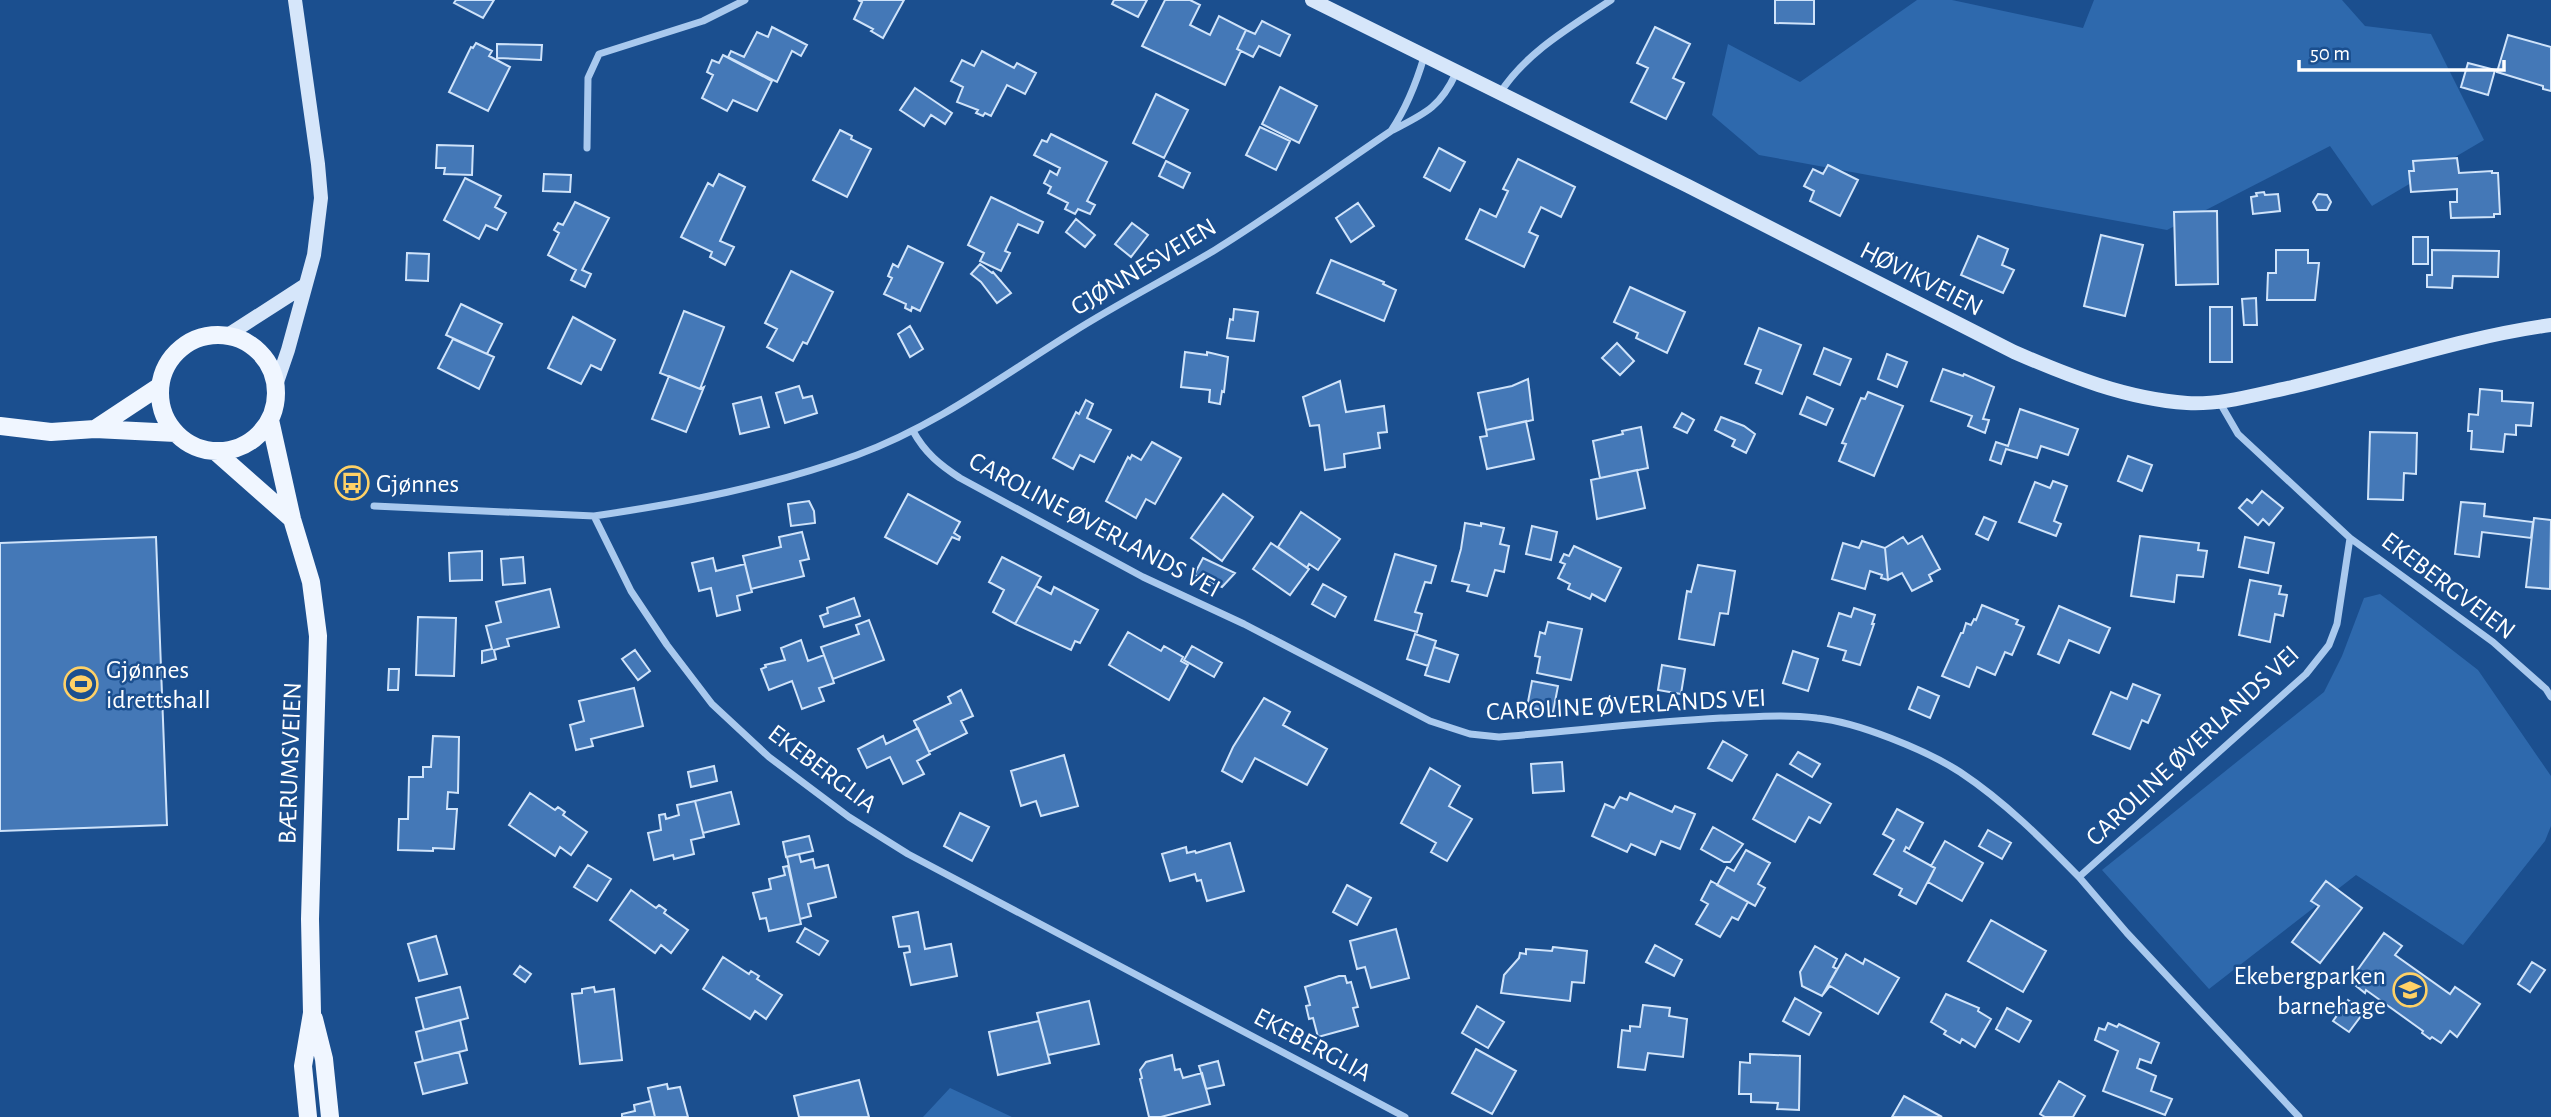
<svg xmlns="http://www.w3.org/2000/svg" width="2551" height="1117" font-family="'Alegreya Sans',sans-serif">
<rect width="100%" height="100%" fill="#1b4f8f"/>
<path fill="#2e69ad" d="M1917,0H1952L2083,28L2094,0H2342L2365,26L2431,34L2484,140L2372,206L2330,146L2167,230L1759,155L1712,115L1728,44L1800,82Z
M2380,594L2478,670L2551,776V826L2545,841L2463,945L2356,875L2209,989L2102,870L2324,692L2342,656L2364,598Z
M950,1088L1012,1117H923Z"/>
<path fill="#4478b7" stroke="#cfe3fa" stroke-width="2" d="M456,0H494L483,18L454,3Z
M858,0H904L883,38L871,31L873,29L854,19L862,2Z
M1114,0H1147L1138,17L1112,4Z
M1165,0H1190L1200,5L1190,25L1210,35L1219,16L1246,30L1237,49L1241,51L1225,85L1142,46Z
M1775,0H1814V24L1775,23Z
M1262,21L1290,35L1280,56L1259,46L1253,57L1237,49L1246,30L1255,34Z
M772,27L807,45L801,56L792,51L777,82L728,57L731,51L744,57L757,32L768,37Z
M1655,27L1690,44L1673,78L1684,83L1666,119L1631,102L1648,68L1637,63Z
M2508,35L2551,47V91L2543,89V86L2497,72Z
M476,43L492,51L489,56L510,67L488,111L449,92L471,47L473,48Z
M497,44L542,45L541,60L497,58Z
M982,51L1014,68L1017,63L1036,73L1025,94L1007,85L991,116L985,113L983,116L976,113L978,110L957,102L963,87L951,81L962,60L974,66Z
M723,55L772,81L757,111L733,100L727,111L702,98L713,75L707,72L712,60L719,63Z
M2468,63L2495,70L2488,95L2461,87Z
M1280,87L1317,106L1299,143L1262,124Z
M915,88L952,113L945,124L931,115L924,126L900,110Z
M1156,94L1188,110L1164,158L1133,143Z
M1260,127L1290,141L1276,170L1246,155Z
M840,130L852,136L851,139L871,149L847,197L813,180Z
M1051,134L1107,162L1087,201L1095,205L1090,214L1078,209L1075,214L1065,209L1068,203L1048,193L1051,187L1044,183L1050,171L1057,175L1060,168L1034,155L1042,140L1047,142Z
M437,145L473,146L472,175L444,174L445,168H436Z
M1439,148L1465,162L1450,191L1424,177Z
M2457,158L2459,173L2492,171V173H2498L2500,214H2494V217L2451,218L2450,202H2457V189L2411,192L2409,171H2414L2413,161Z
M1518,159L1575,187L1561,217L1541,207L1529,232L1538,236L1524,267L1466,239L1480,209L1496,217L1508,191L1503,189Z
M1166,161L1190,173L1183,188L1159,176Z
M1828,165L1858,180L1840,216L1810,201L1814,191L1804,186L1813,169L1823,174Z
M544,174L571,175L570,192L543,191Z
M719,174L745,187L720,241L734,247L725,265L710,257L712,252L681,237L708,183L713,186Z
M465,178L501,196L495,207L506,213L497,230L486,225L479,239L444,220Z
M2264,192L2265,195L2278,194L2280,211L2253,214L2251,197L2257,196L2256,193Z
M2318,194L2327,195L2331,202L2327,210H2317L2313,202Z
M991,197L1043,222L1038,233L1018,224L1005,251L1010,253L1001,271L980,261L984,253L968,245Z
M575,202L609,218L582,270L591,274L585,287L571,280L576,270L548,255L559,233L554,230L558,223L563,225Z
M1358,203L1374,226L1351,242L1336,218Z
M2217,211L2218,284L2176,285L2174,212Z
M1076,219L1095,235L1085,247L1066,232Z
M1132,223L1148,235L1131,257L1115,244Z
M2101,235L2143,245L2125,316L2084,306Z
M1978,236L2008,249L2002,265L2014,270L2003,293L1961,275Z
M2413,237H2428V264H2413Z
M908,246L943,263L920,311L912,307L911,311L905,308L906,304L884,294L892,278L888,276L893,264L898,267Z
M2276,250H2308V263H2319L2315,300H2267L2268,273H2276Z
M2432,250L2499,251L2498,277L2453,276L2452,288L2427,287V275H2432Z
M407,253L429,254L428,281L406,280Z
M1331,260L1384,282L1383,284L1396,290L1384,321L1317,293Z
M980,264L992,273L993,272L1011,293L997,303L981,282L971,274Z
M791,271L833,292L807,344L803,342L793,361L767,347L777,329L765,323Z
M1630,287L1685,312L1667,353L1636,338L1638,333L1614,322Z
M2256,298L2257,325H2244L2242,299Z
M461,304L502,324L487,354L446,335Z
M2210,307H2232V362H2210Z
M1234,309L1258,312L1254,341L1227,338L1230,319L1233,320Z
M684,311L724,327L700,389L660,373Z
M573,317L615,340L601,370L591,365L581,384L548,368Z
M910,326L923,349L910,357L898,334Z
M1759,328L1801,345L1782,394L1756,383L1761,370L1745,364Z
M453,339L494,357L479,389L438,368Z
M1617,343L1634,361L1620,375L1602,358Z
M1824,348L1851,359L1840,385L1814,374Z
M1185,352L1207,355V352L1228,357L1224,392L1222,391L1220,404L1209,402L1210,390L1181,387Z
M1887,354L1907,362L1897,387L1878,379Z
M1943,369L1963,376L1964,374L1994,387L1983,419L1989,420L1985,433L1968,426L1972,416L1931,401Z
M669,376L700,389L704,387L686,432L652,419Z
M1528,379L1533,420L1486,430L1478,393L1512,386Z
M1340,381L1346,412L1384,406L1387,432L1378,433L1380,448L1344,454L1345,467L1325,470L1319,425L1310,426L1303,397Z
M799,386L803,398L812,396L817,413L785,423L776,393Z
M2480,389L2502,391V401L2533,403L2531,426L2516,425V435L2505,434L2503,452L2471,449L2472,431H2468L2469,414L2478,415Z
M1868,392L1903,406L1874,476L1839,461L1846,444L1842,443L1861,398L1865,399Z
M761,397L769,427L740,434L733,404Z
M1807,397L1833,409L1826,425L1800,414Z
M1086,400L1093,404L1087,418L1111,430L1094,462L1080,455L1073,469L1053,458L1076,412L1079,414Z
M2020,409L2078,429L2068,455L2041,446L2037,458L2006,449L2001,464L1990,460L1996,442L2008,446Z
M1682,413L1694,420L1687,433L1674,427Z
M1721,417L1744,426L1755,434L1746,453L1732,446L1735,440L1715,430Z
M1526,421L1534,459L1487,469L1480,437L1487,436L1486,430Z
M1641,427L1648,468L1600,478L1593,441L1623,434L1622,431Z
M2370,432L2417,433L2416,474L2404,473L2403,500L2368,499Z
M1152,442L1181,458L1155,504L1146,499L1136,518L1106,501L1128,457L1130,459L1132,455L1141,460Z
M2128,456L2152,465L2142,491L2118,481Z
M1637,470L1645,508L1597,519L1591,480Z
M2053,481L2067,486L2054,521L2061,524L2056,536L2019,522L2035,482L2050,488Z
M2262,491L2283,508L2269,525L2263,519L2258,525L2239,508L2247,499L2252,503Z
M908,494L960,522L954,533L960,537L959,540L952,537L937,564L885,537Z
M1223,494L1253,517L1222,561L1191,538Z
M809,501L814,511L815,523L791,526L788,504Z
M2461,502L2485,504L2484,516L2533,522L2531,538L2482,532L2479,557L2455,554Z
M1301,512L1340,539L1318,570L1309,564L1307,568L1278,547Z
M1984,517L1996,522L1988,540L1976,534Z
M2534,518L2551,520L2550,589L2526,587Z
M1465,523L1481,526V523L1504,528L1500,544L1509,546L1504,572L1495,570L1487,596L1467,591L1469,585L1452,581L1461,549Z
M1532,526L1557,532L1551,560L1526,554Z
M802,532L809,559L800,561L804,576L751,589L743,556L781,547L779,537Z
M1922,536L1940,569L1929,575L1932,581L1912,591L1902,573L1888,580L1885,548L1903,537L1908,544Z
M2140,536L2199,543L2198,550L2207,551L2203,577L2177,575L2174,602L2131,596Z
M156,537L167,825L0,831V543Z
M2245,537L2274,543L2268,573L2239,567Z
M1862,541L1885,548L1888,580L1881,578L1882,575L1870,571L1865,589L1832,579L1843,543L1859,548Z
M1271,543L1309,569L1290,595L1253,569Z
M1574,546L1621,568L1605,601L1592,594L1590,599L1568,589L1570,584L1558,578L1565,564L1560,562L1564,554L1569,556Z
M482,551V580L450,581L449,553Z
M1395,554L1436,566L1431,583L1425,582L1415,612L1422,614L1417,632L1375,620Z
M523,557L525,583L503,585L501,559Z
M1002,557L1041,577L1015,624L993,612L1004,590L989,582Z
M713,558L716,571L745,564L752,592L737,596L740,610L717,616L711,588L699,591L692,563Z
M1203,558L1235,573L1222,587L1194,575Z
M1698,565L1735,571L1728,614L1720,613L1714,645L1679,639L1687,591L1691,592Z
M2250,580L2281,586L2279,594L2287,595L2283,616L2275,614L2270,642L2239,635Z
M1323,584L1346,597L1335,617L1312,604Z
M1036,586L1051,594L1054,587L1098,610L1080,643L1075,641L1071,650L1015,624Z
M550,589L559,627L507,639L509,646L494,650L496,659L482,663V651L492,649L486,626L501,622L496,602Z
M854,598L860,616L824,627L820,616L828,613L827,608Z
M1982,605L2018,620L2016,624L2024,627L2012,655L2005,652L1995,675L1977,667L1969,687L1942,676L1961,633H1963L1966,623L1971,625L1974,619L1976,620Z
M2059,606L2110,628L2099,653L2069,640L2059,663L2038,654Z
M1854,608L1875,615L1872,624H1874L1860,665L1843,660L1846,651L1828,646L1839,613L1851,617Z
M418,617L456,618L454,676L416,675Z
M869,620L884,660L833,679L821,647L859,634L856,625Z
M1548,622L1582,629L1571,680L1537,673L1540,657L1535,656L1540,632L1545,634Z
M1128,632L1161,651L1164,646L1183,657L1181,661L1188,665L1169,700L1109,665Z
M1415,634L1436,641L1428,666L1407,659Z
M801,640L808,661L824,655L834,683L819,688L824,701L802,709L792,681L769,690L761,669L766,667L765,665L785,660L781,648Z
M1192,646L1222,663L1214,677L1184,660Z
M1434,647L1458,655L1449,682L1425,675Z
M635,650L650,671L638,680L622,659Z
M1793,651L1818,659L1808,691L1783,683Z
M1662,665L1685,669L1681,694L1658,690Z
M389,669H399L398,690H388Z
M1532,681L1558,686L1553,712L1527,707Z
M2133,684L2160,695L2148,723L2142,720L2130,749L2093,734L2111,692L2127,699Z
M1918,687L1939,696L1930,718L1909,709Z
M634,688L643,726L591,739L593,746L576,750L570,725L584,721L579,701Z
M961,690L973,716L961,721L967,733L929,752L914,721L951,703L948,697Z
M1264,698L1290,712L1283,725L1327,749L1307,785L1255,758L1242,782L1222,771L1233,747Z
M918,728L930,754L917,761L924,774L903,784L890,757L867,768L858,749L883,736L886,744Z
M433,736L459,737L458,793L448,792L447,809H457L454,849L433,848V851L398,850L399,819H408L409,777H423V767H431Z
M1723,741L1747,755L1732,781L1708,768Z
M1798,752L1820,764L1812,777L1790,764Z
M1064,755L1078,806L1041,816L1036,801L1021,806L1011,771Z
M1562,762L1564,791L1533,793L1531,764Z
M714,766L717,781L691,787L688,772Z
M1430,768L1460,786L1449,806L1472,819L1447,861L1431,852L1436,843L1401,823Z
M1777,774L1831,804L1820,823L1809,817L1795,842L1753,819Z
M731,792L739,824L703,833L695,801Z
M530,793L555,810L558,807L565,812L563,815L587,832L571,855L560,847L555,856L509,825Z
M1630,793L1672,812L1675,806L1695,814L1680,849L1661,841L1655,855L1631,844L1627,852L1592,836L1605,804L1614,808L1620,797L1627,800Z
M695,801L704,837L691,840L694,854L674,859L673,855L654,860L648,833L661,830L659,815L665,814L666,819L679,815L677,805Z
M1897,809L1923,823L1909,849L1906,847L1904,851L1935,868L1916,904L1899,895L1902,889L1874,874L1894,840L1883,834Z
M960,813L989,827L972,861L944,846Z
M1713,827L1743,844L1730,862H1724L1701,849Z
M1988,830L2011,843L2002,859L1979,846Z
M809,836L813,851L786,857L783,842Z
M1945,841L1983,863L1962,901L1928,882L1935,868L1931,866Z
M1230,843L1244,891L1207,901L1201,880L1197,881L1195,874L1170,881L1162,854L1186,847L1187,853L1195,851L1196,853Z
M1746,850L1770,863L1758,884L1765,888L1755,906L1717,885L1727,867L1734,871Z
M799,854L801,862L813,859L815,868L828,865L836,897L808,904L811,916L800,919L787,857Z
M588,865L611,879L597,901L574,887Z
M788,866L801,924L769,931L766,918L760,919L753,893L771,889L769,879L785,875L783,867Z
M1711,881L1748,902L1738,920L1732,917L1720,937L1696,924L1708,904L1701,900Z
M2326,881L2362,908L2320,963L2292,942L2319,906L2311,901Z
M1347,885L1371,898L1357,925L1333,912Z
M631,890L656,908L659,905L666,910L664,913L688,930L671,953L661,945L655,953L610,920Z
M918,912L925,949L951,944L957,976L911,985L904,953L910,952L909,946L899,947L893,917Z
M1991,920L2046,951L2023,992L1968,961Z
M805,928L828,941L819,955L797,942Z
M1396,929L1409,978L1371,988L1365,967L1357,969L1350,941Z
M2384,933L2402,946L2395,955L2450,994L2455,987L2480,1004L2457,1037L2450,1031L2441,1043L2432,1037L2430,1039L2422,1033L2423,1031L2366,990L2365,993L2356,986L2358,985L2351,979Z
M436,936L447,974L419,981L408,944Z
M1655,945L1682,960L1674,976L1646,962Z
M1815,946L1837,959L1833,967L1837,969L1822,996L1802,986L1800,972Z
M1553,947L1587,951L1584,983L1572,982L1570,1001L1501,993L1504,975L1519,958L1520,953L1526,954V949L1552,951Z
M1846,954L1863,964L1865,959L1899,978L1878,1014L1830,986L1822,996Z
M723,957L749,974L751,971L759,976L757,979L782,995L766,1019L755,1011L750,1019L703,989Z
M2532,962L2545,970L2530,992L2518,984Z
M520,966L531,974L525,982L514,974Z
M1339,976H1345L1347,983L1351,982L1358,1007L1353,1008L1358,1026L1318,1037L1313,1018L1309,1019L1306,1006L1310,1005L1305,987Z
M460,987L468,1018L424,1030L416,998Z
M594,987L595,992L614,989L622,1060L580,1064L572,994L582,993V989Z
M1946,994L1979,1008L1978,1011L1991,1019L1975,1047L1962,1039L1960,1043L1944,1034L1946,1031L1931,1022Z
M1795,998L1821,1013L1809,1035L1783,1021Z
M2348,1000L2364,1012L2349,1032L2333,1021Z
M1089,1001L1099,1044L1048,1055L1037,1013Z
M1643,1005L1670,1008L1669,1016L1687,1019L1683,1057L1648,1053L1645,1070L1618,1067L1622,1030L1630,1031V1026L1640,1027Z
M1477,1006L1504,1022L1488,1048L1462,1033Z
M2007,1008L2031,1021L2019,1042L1996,1029Z
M460,1020L467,1050L423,1061L416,1032Z
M1039,1021L1050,1063L998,1075L989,1032Z
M2108,1023L2117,1027L2119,1024L2159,1043L2151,1063L2140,1059L2137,1068L2156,1076L2151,1091L2172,1099L2165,1115L2103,1091L2118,1051L2095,1040L2099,1028L2105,1030Z
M1476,1049L1516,1071L1492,1114L1452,1093Z
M459,1052L467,1083L423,1094L415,1063Z
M1750,1054L1800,1056L1799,1110L1777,1109L1778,1103L1751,1102V1094H1739L1740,1062L1750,1063Z
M1172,1055L1175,1070L1180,1069L1183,1078L1202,1073L1210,1104L1161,1117H1149L1140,1079L1142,1078L1140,1070L1146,1062Z
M1218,1061L1224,1085L1206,1089L1199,1066Z
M859,1080L869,1117H799L794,1096Z
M2059,1081L2085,1096L2073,1117H2045L2040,1114Z
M667,1084L668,1089L680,1087L688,1117H655L648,1088Z
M1904,1096L1942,1117H1892Z
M651,1101L655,1117H622V1114L635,1111L634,1105Z"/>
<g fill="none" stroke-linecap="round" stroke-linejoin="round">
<path stroke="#a9c9ee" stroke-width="7" d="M1500,93C1526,52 1572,26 1611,0
M1391,131C1407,107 1416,84 1424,57
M587,148L588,78L599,54L703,21L745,0
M913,431C925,453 940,465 960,478L1143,577L1244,624L1430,721L1470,734L1499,737C1573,731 1647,722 1721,718C1753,717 1785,714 1817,718C1857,722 1926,750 1960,772C2005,802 2042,839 2079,877L2306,674L2329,645L2337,624L2350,538L2238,434L2220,403
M374,506L594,516
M2350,538L2493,642L2546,689L2551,697
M2079,877L2127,933L2299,1117
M1405,1117L908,854L849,817L769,757L712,704L667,645L631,591L594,516C683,503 772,486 857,455C936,426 1002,376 1073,332C1119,303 1168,278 1215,250C1275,213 1333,170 1391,131C1424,114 1440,108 1456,73"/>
<path stroke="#d6e6fa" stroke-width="14" d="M1312,0L1688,186L2014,352C2069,376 2127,399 2187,403C2223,405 2257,394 2292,387C2378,367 2463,337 2551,325
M228,335L304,286
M276,385L288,350L314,255L321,198L318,164L295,0"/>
<path stroke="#f0f6ff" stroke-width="18" d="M160 393a58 58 0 1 1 116 0a58 58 0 1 1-116 0Z
M270,420L292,519L311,582L318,636L310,919L312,1013L303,1066L308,1117
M0,426L51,432L95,429L176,433
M95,429L160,386
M215,451L292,519
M314,1019L324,1059L330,1117"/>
</g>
<defs>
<symbol id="bus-ring" viewBox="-11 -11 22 22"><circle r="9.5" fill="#1b4f8f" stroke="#ffd166" stroke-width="1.5"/><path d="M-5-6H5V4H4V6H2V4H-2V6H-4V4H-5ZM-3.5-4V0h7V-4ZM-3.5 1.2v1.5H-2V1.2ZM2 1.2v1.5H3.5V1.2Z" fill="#ffd166"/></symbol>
<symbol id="stadium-ring" viewBox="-11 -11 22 22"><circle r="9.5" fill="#1b4f8f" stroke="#ffd166" stroke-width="1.5"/><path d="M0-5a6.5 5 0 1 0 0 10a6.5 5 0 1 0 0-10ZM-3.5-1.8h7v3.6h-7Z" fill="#ffd166"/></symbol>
<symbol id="school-ring" viewBox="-11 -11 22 22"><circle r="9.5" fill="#1b4f8f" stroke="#ffd166" stroke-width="1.5"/><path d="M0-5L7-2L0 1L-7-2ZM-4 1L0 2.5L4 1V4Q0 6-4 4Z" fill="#ffd166"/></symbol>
</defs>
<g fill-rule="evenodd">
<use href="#bus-ring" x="333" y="464" width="38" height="38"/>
<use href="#stadium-ring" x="62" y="665" width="38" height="38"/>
<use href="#school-ring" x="2391" y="971" width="38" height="38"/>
</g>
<g text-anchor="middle" stroke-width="5" stroke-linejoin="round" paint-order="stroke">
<g font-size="26" fill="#fff" stroke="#1b4f8f">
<text transform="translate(1143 266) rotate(-31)" y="9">GJØNNESVEIEN</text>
<text transform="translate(1922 278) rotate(27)" y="9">HØVIKVEIEN</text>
<text transform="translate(1095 524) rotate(28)" y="9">CAROLINE ØVERLANDS VEI</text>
<text transform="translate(2449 585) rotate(37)" y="9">EKEBERGVEIEN</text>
<text transform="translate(1626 704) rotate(-3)" y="9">CAROLINE ØVERLANDS VEI</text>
<text transform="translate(2192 745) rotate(-43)" y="9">CAROLINE ØVERLANDS VEI</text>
<text transform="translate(289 763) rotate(-88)" y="9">BÆRUMSVEIEN</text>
<text transform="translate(823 768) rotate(37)" y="9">EKEBERGLIA</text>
<text transform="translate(1313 1044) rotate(28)" y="9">EKEBERGLIA</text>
</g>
<g font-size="26" fill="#fff" stroke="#1b4f8f" text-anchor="start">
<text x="376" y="492">Gjønnes</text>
<text x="106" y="678">Gjønnes<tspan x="106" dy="30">idrettshall</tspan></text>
<text x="2386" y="984" text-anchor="end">Ekebergparken<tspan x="2386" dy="30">barnehage</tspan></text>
</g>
</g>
<path d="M2299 60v10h205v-10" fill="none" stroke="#ffffff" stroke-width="3.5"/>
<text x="2310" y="60" font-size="21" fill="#ffffff" stroke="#1b4f8f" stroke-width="5" paint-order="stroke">50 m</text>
</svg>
